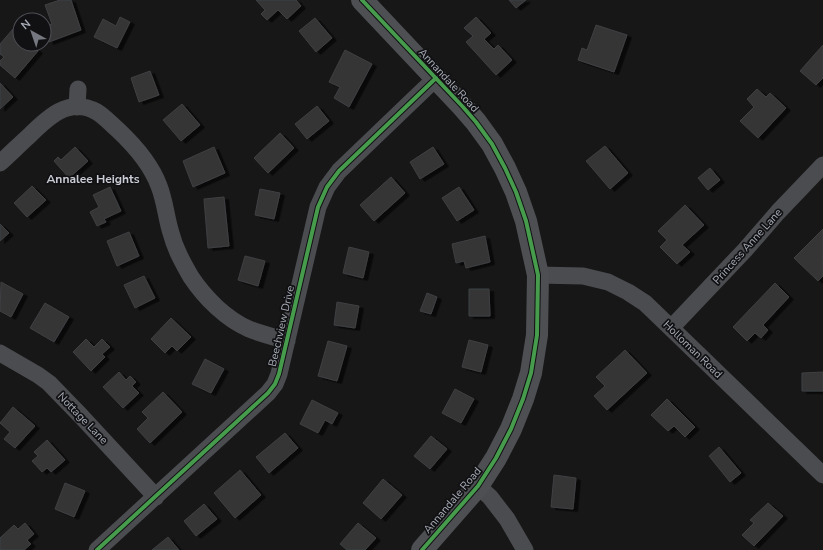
<svg xmlns="http://www.w3.org/2000/svg" width="823" height="550" font-family="'Nunito Sans',sans-serif">
<defs>
<filter id="shadow"><feDropShadow dx="4.5" dy="2.5" stdDeviation="0" flood-color="#0009"/></filter>
</defs>
<rect width="100%" height="100%" fill="#171717"/>
<path fill="#353536" stroke="#3f4043" filter="url(#shadow)" d="M60,0H71L81,30L49,42L44,27L52,24L45,5Z
M256,0H296L301,6L287,19L278,10L267,20L261,14L265,10Z
M509,0H526L516,8Z
M120,17L130,22L117,48L94,37L103,19L116,26Z
M476,17L491,33L484,39L494,49L498,45L512,60L496,75L466,42L473,36L464,28Z
M315,18L332,38L316,52L299,31Z
M596,25L627,35L614,72L578,60L582,48L587,50Z
M13,29L20,36V44H30L38,51L15,78L0,65V61L4,57L0,54V44Z
M823,45V78L816,85L800,71Z
M345,50L372,64L349,107L334,98L340,87L329,82Z
M150,71L159,95L139,102L131,78Z
M0,83L13,97L0,109Z
M757,89L766,97L770,93L786,108L758,138L740,121L754,107L747,99Z
M182,104L200,125L181,141L163,120Z
M317,106L329,121L307,139L295,124Z
M280,133L294,148L268,173L254,158Z
M605,146L628,173L610,189L586,161Z
M75,147L88,161L69,178L54,161L58,157L61,160Z
M214,147L225,173L193,187L183,161Z
M433,147L444,164L420,179L410,162Z
M710,168L720,180L708,190L698,178Z
M391,177L405,193L374,221L360,205Z
M32,186L46,200L27,217L14,203Z
M110,187L121,211L104,219L106,222L97,226L90,212L99,207L93,195Z
M459,187L474,210L457,221L442,198Z
M260,189L280,193L274,219L255,215Z
M224,197L229,246L208,248L204,199Z
M685,205L704,225L682,245L690,252L677,264L660,247L667,240L658,231Z
M0,224L9,233L0,241Z
M823,229V256L822,257L823,259V276L818,281L794,258Z
M129,232L139,256L117,266L107,241Z
M485,236L490,262L466,268L464,261L456,263L452,244Z
M349,247L369,252L363,278L343,273Z
M245,256L265,261L258,286L238,280Z
M144,276L155,298L135,308L124,285Z
M1,282L23,294L11,317L0,311Z
M775,283L789,297L763,325L768,330L761,338L755,333L747,341L733,327Z
M469,289H489L490,316H469Z
M427,293L437,297L431,314L420,311Z
M337,302L359,306L355,328L334,325Z
M45,303L69,317L54,342L30,328Z
M171,318L191,337L177,351L172,346L165,353L151,339Z
M86,339L94,347L102,339L110,347L102,354L105,357L91,371L73,352Z
M469,340L488,345L481,372L462,367Z
M328,341L347,346L337,381L318,376Z
M625,350L647,373L607,410L594,396L605,386L596,377Z
M205,359L224,369L211,393L192,384Z
M119,372L126,380L130,376L136,382L132,386L139,393L123,408L103,387Z
M823,372V391H802V373Z
M455,389L474,399L461,423L442,413Z
M163,392L182,412L150,443L137,429L148,418L142,412Z
M667,399L695,427L685,437L674,426L668,431L651,415Z
M312,400L338,413L332,424L325,420L318,433L300,424Z
M13,407L35,426L15,448L4,439L10,432L0,423Z
M285,433L298,448L269,473L256,457Z
M431,436L447,449L430,469L414,456Z
M47,440L65,460L51,472L47,468L42,472L32,461L38,456L34,452Z
M719,447L741,473L730,482L709,456Z
M240,470L261,495L235,518L214,493Z
M554,475L576,478L573,509L551,507Z
M383,479L402,495L381,519L363,503Z
M65,483L85,491L74,517L55,509Z
M768,503L783,516L754,546L742,535L754,523L750,520Z
M204,504L217,519L196,536L184,521Z
M25,523L34,534L27,540L31,544L24,550H0V538L14,525L18,529Z
M358,523L376,538L365,550H347L340,544Z
M168,537L179,550H152Z"/>
<g fill="none" stroke-linecap="round" stroke-linejoin="round">
<path stroke="#4b4c50" stroke-width="17" d="M77,107L78,89
M0,163C10,154 19,145 29,136C47,118 69,96 97,112C105,117 111,124 118,130C135,146 151,164 159,186C165,201 166,217 171,233C175,249 183,263 191,277C205,298 226,319 249,329C261,334 275,337 287,341
M538,275L583,276L608,282L628,292L645,303L671,328L823,475
M671,328L745,250L778,212L823,165
M0,353L38,375L49,383L81,416L156,497
M478,486L490,497L507,519L525,550
M97,550L268,393L275,384L279,374L318,207L327,187L339,171L436,78"/>
<path stroke="#4d4f52" stroke-width="22" d="M362,0L463,107L476,122L492,144L505,168L516,192L526,221L538,275L537,335L531,373L523,399L511,429L496,458L478,486L422,550"/>
<defs>
<path id="cycleway" d="M362,0L463,107L476,122L492,144L505,168L516,192L526,221L538,275L537,335L531,373L523,399L511,429L496,458L478,486L422,550
M97,550L268,393L275,384L279,374L318,207L327,187L339,171L436,78"/>
</defs>
<use href="#cycleway" stroke="#111113" stroke-width="6"/>
<use href="#cycleway" stroke="#469c4c" stroke-width="4"/>
</g>
<g text-anchor="middle" stroke-width="3.5" stroke-linejoin="round" paint-order="stroke">
<g font-size="11" fill="#a8adb8" stroke="#111113">
<text transform="translate(449 80) rotate(47)" y="4">Annandale Road</text>
<text transform="translate(747 246) rotate(-48)" y="4">Princess Anne Lane</text>
<text transform="translate(281 326) rotate(-77)" y="4">Beechview Drive</text>
<text transform="translate(693 349) rotate(44)" y="4">Holloman Road</text>
<text transform="translate(83 418) rotate(46)" y="4">Nottage Lane</text>
<text transform="translate(452 500) rotate(-50)" y="4">Annandale Road</text>
</g>
<g font-size="12" font-weight="bold" fill="#c9ccd4" stroke="#111113">
<text x="93" y="183">Annalee Heights</text>
</g>
</g>
<g transform="translate(32 32) rotate(320)"><circle r="19" fill="#111113" stroke="#4d4f55"/>
<path d="M0-3L7 15L0 10L-7 15Z" fill="#757880"/>
<text y="-6" font-size="11" font-weight="bold" text-anchor="middle" fill="#a8adb8">N</text>
</g>
</svg>
